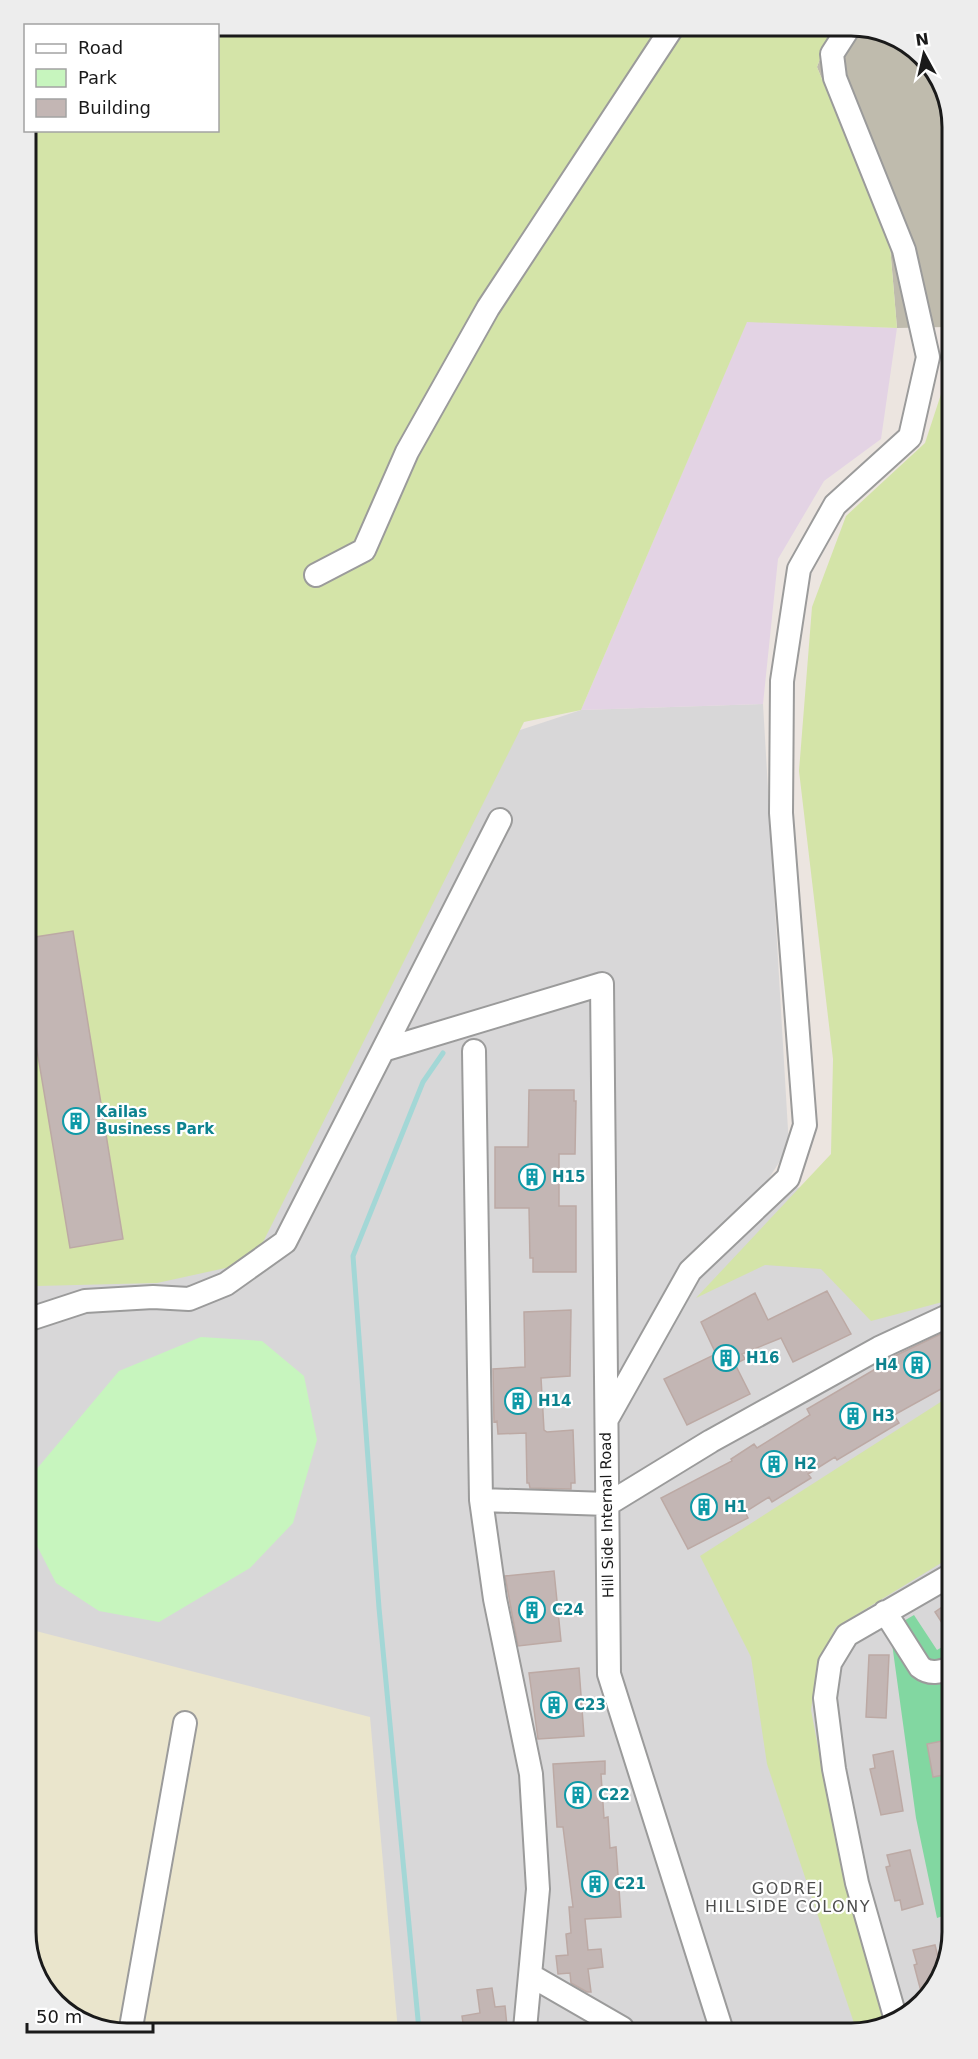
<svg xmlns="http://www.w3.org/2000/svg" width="978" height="2059" font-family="'DejaVu Sans',sans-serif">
<rect width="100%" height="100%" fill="#ece5e0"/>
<path fill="#d8d7d8" d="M763,704L789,1147L762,1189L949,1182L952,1933L935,1989L890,2026L120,2033L65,2013L33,1971L30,1264L46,1257L493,739L581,710Z"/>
<path fill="#e3d3e4" d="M747,321L897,328L881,439L824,481L778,559L763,704L581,710Z"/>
<path fill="#bfbbad" d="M832,26H858L913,46L945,88L946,327L897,328L890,246L817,67Z"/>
<path fill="#eae5cc" d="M32,1630L370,1717L398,2031L120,2033L65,2013L33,1971Z"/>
<path fill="#d4e4a8" d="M832,26L817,67L890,246L897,328L747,322L581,710L524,722L253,1262L157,1283L37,1286L30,1248L26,131L218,130V32Z
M946,379L950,1300L871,1321L821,1269L765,1265L696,1298L831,1154L833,1059L799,771L812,607L846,516L925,443Z
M950,1396L951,1557L836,1627L818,1661L811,1710L835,1837L886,2026H855L767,1764L751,1657L700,1556Z"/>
<path fill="#c7f5be" d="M201,1337L262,1341L304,1376L317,1440L293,1523L250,1568L159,1622L99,1611L56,1583L31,1534L35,1471L119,1371Z"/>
<path fill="#82d7a1" d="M914,1615L937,1650L951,1642L952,1913L937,1918L916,1818L890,1629Z"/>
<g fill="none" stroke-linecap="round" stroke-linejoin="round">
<path stroke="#a3d7d6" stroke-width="5" d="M419,2030L379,1608L353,1256L423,1082L443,1053"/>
</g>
<path fill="#c3b6b4" stroke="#bca9a4" stroke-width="1.5" d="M73,931L123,1239L70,1248L29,1002V938Z
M529,1090H574V1101H576L575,1154H559V1206H576V1272H533V1258H530L529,1208H495V1147H528Z
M827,1291L851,1334L793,1362L781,1338L742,1354L745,1359L735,1364L750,1394L687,1425L664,1379L716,1354L701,1322L755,1293L768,1320Z
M571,1310L570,1376L541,1378L544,1430L547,1432L573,1430L575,1483H571V1489L530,1488L529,1483H527L526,1433L498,1434L497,1421L494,1422L493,1369L525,1367L524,1312Z
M945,1332L950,1340V1384L894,1415L899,1423L837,1460L835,1457L808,1474L811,1478L772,1502L769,1497L745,1512L748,1518L688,1549L661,1498L732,1461L731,1459L754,1444L757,1448L810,1415L807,1409L884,1364L882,1362Z
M554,1571L561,1641L518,1646L505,1576Z
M951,1601V1637L935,1612Z
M869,1655H889L886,1718L866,1717Z
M579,1668L584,1736L538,1739L529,1673Z
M952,1739V1758L945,1759L949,1774L933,1777L927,1744Z
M893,1751L903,1811L881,1815L870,1769L875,1768L873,1755Z
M605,1761V1774H601L604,1818L608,1817L610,1848L616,1847L621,1917L585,1919L588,1950L601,1949L603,1967L588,1969L591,1992H587L571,1983L570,1973L558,1974L556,1956L568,1955L566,1934L571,1933L569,1907H573L563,1827H557L553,1764Z
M910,1850L923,1904L902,1910L900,1900L895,1901L886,1867L890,1866L887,1855Z
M935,1945L941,1969L935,1989L923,1999L914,1965L917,1964L913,1950Z
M492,1988L495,2007L505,2006L507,2026L495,2030H464L462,2016L480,2013L477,1990Z"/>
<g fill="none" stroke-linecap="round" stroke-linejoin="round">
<defs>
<path id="minor" d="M316,575L364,550L407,452L488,308L672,28
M383,1050L500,820
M474,1051L481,1500L495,1599L531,1774L538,1889L525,2029
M30,1319L85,1301L153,1297L189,1299L226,1284L285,1242L383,1050L602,984L609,1674L721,2028
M607,1419L690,1271L788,1178L805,1125L781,813L782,681L799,569L835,505L910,437L928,357L904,250L835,78L832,54L850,26
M481,1500L608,1504L711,1441L879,1348L950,1315
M885,1612L920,1667C930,1675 940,1672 951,1668
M530,1975L622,2028
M896,2020L857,1883L834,1769L825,1698L830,1663L847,1635L951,1575
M130,2033L185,1723"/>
</defs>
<use href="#minor" stroke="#9b9b9b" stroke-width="26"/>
<path stroke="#f06c7f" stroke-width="3" stroke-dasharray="3 3" stroke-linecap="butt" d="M952,1808L947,1817L952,1856"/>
<use href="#minor" stroke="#fff" stroke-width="22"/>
</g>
<defs>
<symbol id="building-ring" viewBox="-11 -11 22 22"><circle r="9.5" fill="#fff" stroke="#0f9aa8" stroke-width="1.5"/><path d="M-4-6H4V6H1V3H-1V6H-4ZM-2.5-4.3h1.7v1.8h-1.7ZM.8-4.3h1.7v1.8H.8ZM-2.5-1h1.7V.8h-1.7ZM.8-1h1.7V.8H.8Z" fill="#0f9aa8"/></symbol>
</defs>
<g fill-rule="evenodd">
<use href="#building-ring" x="61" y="1106" width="30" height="30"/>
<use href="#building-ring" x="517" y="1162" width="30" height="30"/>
<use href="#building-ring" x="711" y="1343" width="30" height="30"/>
<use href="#building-ring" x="902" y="1350" width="30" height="30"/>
<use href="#building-ring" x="503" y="1386" width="30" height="30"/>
<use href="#building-ring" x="838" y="1401" width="30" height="30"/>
<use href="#building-ring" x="759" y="1449" width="30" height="30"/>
<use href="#building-ring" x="689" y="1492" width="30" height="30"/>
<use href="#building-ring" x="517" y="1595" width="30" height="30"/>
<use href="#building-ring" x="539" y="1690" width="30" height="30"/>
<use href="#building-ring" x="563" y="1780" width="30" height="30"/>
<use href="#building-ring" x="580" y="1869" width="30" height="30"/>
</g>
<g text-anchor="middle" stroke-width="4.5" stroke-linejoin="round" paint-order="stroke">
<g font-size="15" font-weight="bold" fill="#0d838f" stroke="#fff" text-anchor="start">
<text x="96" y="1117">Kailas<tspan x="96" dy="17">Business Park</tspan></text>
<text x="552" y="1182">H15</text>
<text x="746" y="1363">H16</text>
<text x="898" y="1370" text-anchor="end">H4</text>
<text x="538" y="1406">H14</text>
<text x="872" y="1421">H3</text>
<text x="794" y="1469">H2</text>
<text x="724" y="1512">H1</text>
<text x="552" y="1615">C24</text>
<text x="574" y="1710">C23</text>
<text x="598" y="1800">C22</text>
<text x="614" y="1889">C21</text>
</g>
<g font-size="15" fill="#1a1a1a" stroke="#fff">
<text transform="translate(607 1515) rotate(-91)" y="5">Hill Side Internal Road</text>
</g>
<g font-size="16" letter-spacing="1.5" fill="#4d4d4d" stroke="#fff">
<text x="788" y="1894">GODREJ<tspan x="788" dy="18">HILLSIDE COLONY</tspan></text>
</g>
</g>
<path d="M0 0H978V2059H0ZM127 36H851A91 91 0 0 1 942 127V1932A91 91 0 0 1 851 2023H127A91 91 0 0 1 36 1932V127A91 91 0 0 1 127 36Z" fill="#ededed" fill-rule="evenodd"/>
<path fill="none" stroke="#1a1a1a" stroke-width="3" d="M127 36H851A91 91 0 0 1 942 127V1932A91 91 0 0 1 851 2023H127A91 91 0 0 1 36 1932V127A91 91 0 0 1 127 36Z"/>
<rect x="24" y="24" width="195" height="108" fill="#ffffff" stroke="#a3a3a3" stroke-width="1.5"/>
<rect x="36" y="44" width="30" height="9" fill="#ffffff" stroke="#a3a3a3" stroke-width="1.5"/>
<text x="78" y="54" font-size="18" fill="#1a1a1a">Road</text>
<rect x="36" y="69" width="30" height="18" fill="#c7f5be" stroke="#a3a3a3" stroke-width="1.5"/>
<text x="78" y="84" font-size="18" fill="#1a1a1a">Park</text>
<rect x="36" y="99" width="30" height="18" fill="#c3b6b4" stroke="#a3a3a3" stroke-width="1.5"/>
<text x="78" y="114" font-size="18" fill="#1a1a1a">Building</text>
<g transform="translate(924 54) rotate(352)" stroke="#ffffff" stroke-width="4.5" paint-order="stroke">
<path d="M0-4.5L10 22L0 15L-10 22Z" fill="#1a1a1a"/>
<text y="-9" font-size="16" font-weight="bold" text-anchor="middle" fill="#1a1a1a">N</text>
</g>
<path d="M27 2023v9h126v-9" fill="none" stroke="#1a1a1a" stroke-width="3"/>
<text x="36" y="2023" font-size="18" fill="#1a1a1a" stroke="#ffffff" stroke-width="4.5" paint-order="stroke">50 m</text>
</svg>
